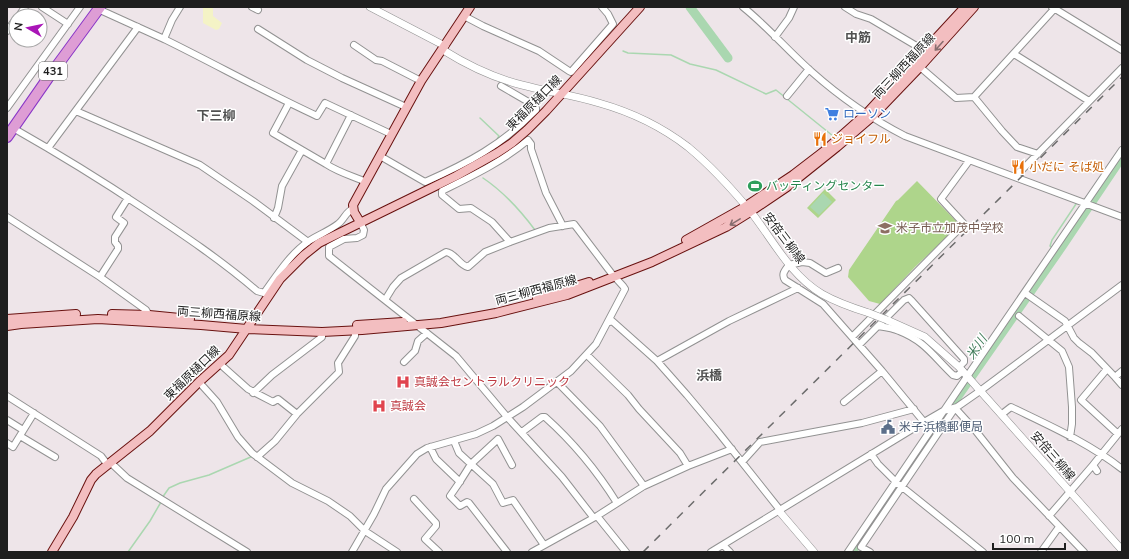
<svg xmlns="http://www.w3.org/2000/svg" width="1129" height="559" font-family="Mulish,'Noto Sans JP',sans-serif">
<rect width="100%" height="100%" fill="#eee5e9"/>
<path fill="#f4f3c6" d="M203,7H213V16L222,23L219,29L216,30L203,23Z"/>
<path fill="#aed58b" d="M917,181L958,223L959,225L915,267L880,304L869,301L848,277L849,270L896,201L898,200Z
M825,189L836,200L818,218L807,208Z"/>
<path fill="#aad7b0" d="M823,193L832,202L819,215L810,207Z"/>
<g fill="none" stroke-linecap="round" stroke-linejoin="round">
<path stroke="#aad7b0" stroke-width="1.5" d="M623,51L628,53L671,55L690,64L716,70L766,94L776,90L833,136
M480,118L499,136L496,141
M483,178C504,192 520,210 535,230
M1052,247L1050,246L1052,240L1076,204
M637,347L658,366
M162,498L169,488L180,483L209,475L253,456
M128,552L150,521L161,502"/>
<path stroke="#aad7b0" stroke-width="9" d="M690,7L728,58
M852,552L908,468L1063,245L1122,157"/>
<defs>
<path id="minor" d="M42,7L68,24
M252,7L258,10
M743,7C767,26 788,51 812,72C840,97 872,119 905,136L1122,217
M845,7L856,14L871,19L925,51
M1052,7L1122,50
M98,9L164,39L172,20L180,7
M19,16L25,7
M464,16L483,26L539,51L569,71L571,72L613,24L608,14L602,7
M258,29L307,60L342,78L406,107
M7,31L16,19
M775,37L789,18L794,7
M164,39C215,64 265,92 317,116L325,103L391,134
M354,45L376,60L382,61L421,81
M1014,54L1089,101
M920,67L956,98L974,97L1056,7
M787,96L809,69
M974,97L1002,131L1017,147L1038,154
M289,103L273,133L302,150
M7,108L80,7
M76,111L200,165L253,201L308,242
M13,128C57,153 101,180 143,208C182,234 221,260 257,291L264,293C277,275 290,254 309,241C318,235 329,231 338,224C344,220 346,211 353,209
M48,148L138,27
M380,156L425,182C468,163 502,145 536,110V108L532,104L501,86
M326,164C338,172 352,176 366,182
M1015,177L1122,68
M7,217L100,277L146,310L149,315
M274,218L278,208L282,186L302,150L326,164L351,115
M360,222L364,230L363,235L357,238L344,239L329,247V256L456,356L508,418L562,477L593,517
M510,242L492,222L471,208L459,209L442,195V191C472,176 502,162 528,140L531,144V149L546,193L563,226
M838,268L826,273L810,263L802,262L789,265C785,270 781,274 785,280L823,304L882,371L924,422
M100,277L118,249V246L115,242V237L124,223L116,217L128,198
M1025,293L1065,321L1074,338L1079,343L1092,353L1115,377
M1019,316L1062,351L1069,367L1072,407V424L1070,437
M608,322H610L611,320L657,361L687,395L718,432L780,510
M878,326C885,327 893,328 899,331C925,341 934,357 953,375L957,376L963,371
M852,337L964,224L941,199L969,161
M859,345L904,300L909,298L911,300L964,359V362L959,367
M587,355L628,395L639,409L680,453L688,466
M657,361L729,321L798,288
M404,362L415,351L418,341L427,333
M220,364L248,389L273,402L278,399L297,414L275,441L257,457
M1107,369L1081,400L1118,434
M1122,371L1115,377L1122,385
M199,382L217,402L238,437L252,453L292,483L328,501L350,516L365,531L397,552
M557,382L600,426L644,486
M253,393L272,375L322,337V332
M7,396L101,456L107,464
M844,402L882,371
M297,414L339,372L338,363L355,336V331
M1002,414L1011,407C1048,425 1089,443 1122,469
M7,420L23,430
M522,432L542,417H545C573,442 597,471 617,503
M20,436L55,457
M454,441L459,453L471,464L498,439L512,465
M7,443L13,447L34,413
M430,447L436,459L460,482
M871,454L878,464L896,482L983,552
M110,462L127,478L247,552
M742,462L760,442L862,423L914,409
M1097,471L1093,465L1122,429
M414,499L436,523V526L425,539L439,552
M597,516L626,552
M1049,516L1093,465
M723,545L730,552
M352,552L374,514L386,489L417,454L427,448L476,434L493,426L523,407L571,371L596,344L625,289L623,286L612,274L574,224L549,228L510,242L485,252L468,267C459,265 455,253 446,252L401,278L393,287L385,300
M507,552L469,503L467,502L460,506L450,496L459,483L471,464L493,484L503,503L513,500L544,545
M532,552L597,516L644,486L688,466L732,449
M711,552L924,422L943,411L957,407L980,391L1122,285
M848,552C939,418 1030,283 1122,150
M870,552L861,547L955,408L975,430L1013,478L1084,552
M1041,552L1059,527"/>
<path id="tertiary" d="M370,7L445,46
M443,50C467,65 494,78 522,85C548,92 574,95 599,103C631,112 662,127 688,147C711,166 732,189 751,212C773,240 790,275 822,294C836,302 853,308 869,313
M887,320L925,337L959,367L1122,550
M779,511L814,552"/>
<path id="secondary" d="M360,222L354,212L353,205L421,81L470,7
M686,240L743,208L793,175L823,152L867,113L965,7
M537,298L589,282
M112,314L149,315L190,319
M7,319L76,314
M357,325L403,322
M7,326L21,324L98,319L201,325L247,329L322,332L362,330L441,323L496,313L567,295L652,262L726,227L750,212L787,187L837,147L872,117L920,67L974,7
M52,552L73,517L91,480L96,474L150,431L199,382L229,355L280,279L304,255L319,243L456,176L497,153L512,143L527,130L546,111L640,7"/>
<path id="trunk" d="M7,137L48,78L100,7"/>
</defs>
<use href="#minor" stroke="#929292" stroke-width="8"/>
<use href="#tertiary" stroke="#929292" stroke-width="8"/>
<use href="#secondary" stroke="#691210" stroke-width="10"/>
<use href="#trunk" stroke="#8936c7" stroke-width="12"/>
<use href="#minor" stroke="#fff" stroke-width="6"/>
<use href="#tertiary" stroke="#fff" stroke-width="7"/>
<use href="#secondary" stroke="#f3bec0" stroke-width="8"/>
<use href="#trunk" stroke="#de9dd5" stroke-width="10"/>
<path stroke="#6c6c6c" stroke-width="1.5" stroke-dasharray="8 8" stroke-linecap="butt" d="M643,552L1122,77"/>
<defs>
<path id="tertiary-bridge" d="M869,313L887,320"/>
</defs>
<use href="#tertiary-bridge" stroke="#929292" stroke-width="8" stroke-linecap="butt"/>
<use href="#tertiary-bridge" stroke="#fff" stroke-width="7"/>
</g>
<defs><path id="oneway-shaft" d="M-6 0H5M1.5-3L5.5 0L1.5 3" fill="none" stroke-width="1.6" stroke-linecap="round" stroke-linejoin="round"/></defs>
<g stroke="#886e6f">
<use href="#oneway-shaft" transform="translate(939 46) rotate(132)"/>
<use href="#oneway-shaft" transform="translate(735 222) rotate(149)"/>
</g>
<defs>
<symbol id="supermarket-bare" viewBox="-9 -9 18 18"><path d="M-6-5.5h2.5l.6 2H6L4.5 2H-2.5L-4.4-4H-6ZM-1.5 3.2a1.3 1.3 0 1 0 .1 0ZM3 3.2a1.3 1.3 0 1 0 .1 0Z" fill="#3f7fe0" stroke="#fff" stroke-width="2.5" paint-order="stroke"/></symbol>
<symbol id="restaurant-bare" viewBox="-9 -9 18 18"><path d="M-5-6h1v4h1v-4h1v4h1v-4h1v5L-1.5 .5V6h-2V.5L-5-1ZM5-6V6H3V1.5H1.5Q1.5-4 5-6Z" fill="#e8710a" stroke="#fff" stroke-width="2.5" paint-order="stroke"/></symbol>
<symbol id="stadium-bare" viewBox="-9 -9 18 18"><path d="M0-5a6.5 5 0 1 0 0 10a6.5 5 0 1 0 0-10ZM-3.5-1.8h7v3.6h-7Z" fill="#2e9e5b" stroke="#fff" stroke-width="2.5" paint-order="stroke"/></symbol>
<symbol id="school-bare" viewBox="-9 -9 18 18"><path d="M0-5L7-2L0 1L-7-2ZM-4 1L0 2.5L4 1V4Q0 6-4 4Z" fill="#8d6e63" stroke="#fff" stroke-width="2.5" paint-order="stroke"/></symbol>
<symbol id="hospital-bare" viewBox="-9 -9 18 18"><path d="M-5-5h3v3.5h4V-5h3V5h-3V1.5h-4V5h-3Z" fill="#e0444e" stroke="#fff" stroke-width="2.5" paint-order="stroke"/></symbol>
<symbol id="civic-bare" viewBox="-9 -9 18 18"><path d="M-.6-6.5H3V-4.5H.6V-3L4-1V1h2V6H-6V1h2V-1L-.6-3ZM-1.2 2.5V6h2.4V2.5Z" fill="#5c6f8a" stroke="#fff" stroke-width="2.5" paint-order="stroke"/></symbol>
</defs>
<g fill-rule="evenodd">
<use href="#supermarket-bare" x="822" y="104" width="20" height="20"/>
<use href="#restaurant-bare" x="810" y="129" width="20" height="20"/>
<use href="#restaurant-bare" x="1008" y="157" width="20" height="20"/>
<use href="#stadium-bare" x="745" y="176" width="20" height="20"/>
<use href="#school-bare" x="875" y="218" width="20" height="20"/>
<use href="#hospital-bare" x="393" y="372" width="20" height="20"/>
<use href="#hospital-bare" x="369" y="396" width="20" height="20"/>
<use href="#civic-bare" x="878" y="417" width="20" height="20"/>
</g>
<g text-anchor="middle" stroke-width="3" stroke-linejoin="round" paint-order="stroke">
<rect fill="#fff" stroke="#626262" stroke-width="1" x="39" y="62" width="28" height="18" rx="3"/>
<g font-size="11" font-weight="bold" fill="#1e1e1e">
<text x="53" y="75">431</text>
</g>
<g font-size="12" fill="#1e1e1e" stroke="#fff">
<text transform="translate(904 66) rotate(-47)" y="4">両三柳西福原線</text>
<text transform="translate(534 103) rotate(-45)" y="4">東福原樋口線</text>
<text transform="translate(784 238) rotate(53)" y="4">安倍三柳線</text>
<text transform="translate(536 290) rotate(-15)" y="4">両三柳西福原線</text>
<text transform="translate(219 314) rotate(4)" y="4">両三柳西福原線</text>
<text transform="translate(192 373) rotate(-44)" y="4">東福原樋口線</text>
<text transform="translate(1053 456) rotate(49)" y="4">安倍三柳線</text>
</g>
<g font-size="12" fill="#366cbe" stroke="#fff" text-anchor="start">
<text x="843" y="118">ローソン</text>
</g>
<g font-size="12" fill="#c56008" stroke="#fff" text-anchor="start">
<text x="831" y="143">ジョイフル</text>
<text x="1029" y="171">小だに そば処</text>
</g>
<g font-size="12" fill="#27864d" stroke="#fff" text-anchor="start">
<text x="766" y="190">バッティングセンター</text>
</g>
<g font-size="12" fill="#785e54" stroke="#fff" text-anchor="start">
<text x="896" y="232">米子市立加茂中学校</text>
</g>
<g font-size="12" fill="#be3a42" stroke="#fff" text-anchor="start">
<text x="414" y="386">真誠会セントラルクリニック</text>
<text x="390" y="410">真誠会</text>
</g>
<g font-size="12" fill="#4e5e75" stroke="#fff" text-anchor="start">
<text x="899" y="431">米子浜橋郵便局</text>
</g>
<g font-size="13" font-weight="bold" fill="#515151" stroke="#fff">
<text x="858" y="42">中筋</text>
<text x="216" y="120">下三柳</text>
<text x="709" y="380">浜橋</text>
</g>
<g font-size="13" font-style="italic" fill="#437e5c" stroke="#fff">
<text transform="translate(976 347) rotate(-56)" y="5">米川</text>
</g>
</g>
<rect width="1129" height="559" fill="none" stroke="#1e1e1e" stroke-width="16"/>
<g transform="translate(28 28) rotate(279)"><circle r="19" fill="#ffffff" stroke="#a5a5a5"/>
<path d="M0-3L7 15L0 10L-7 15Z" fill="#a915b7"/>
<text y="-6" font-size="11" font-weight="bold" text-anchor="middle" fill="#1e1e1e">N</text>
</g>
<path d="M993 543v6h72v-6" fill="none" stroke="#1e1e1e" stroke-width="2"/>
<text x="999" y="543" font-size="12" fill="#1e1e1e" stroke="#ffffff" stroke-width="3" paint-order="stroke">100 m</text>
</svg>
